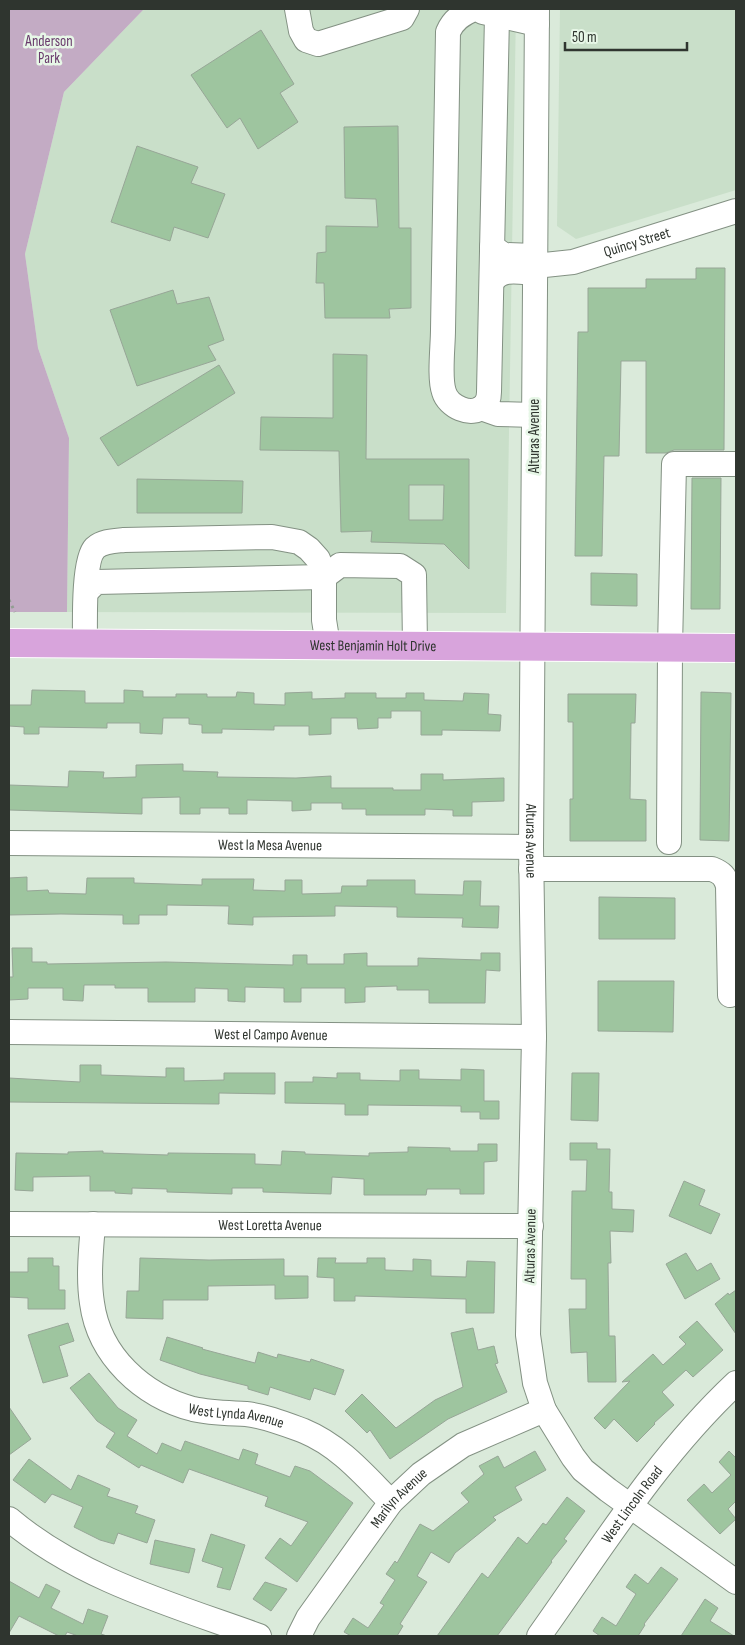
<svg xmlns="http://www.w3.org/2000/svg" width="745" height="1645" font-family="'Sofia Sans Condensed',sans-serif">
<rect width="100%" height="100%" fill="#daeada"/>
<path fill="#c9dfc9" d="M144,9H516L506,613L67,612L69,438L38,348L25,254L64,92Z
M560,9H736V190L576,239L557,226Z"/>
<path fill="#c3abc4" d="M9,9H144L64,92L25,254L38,348L69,438L67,612H9Z"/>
<path fill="#9ec59f" stroke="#97a697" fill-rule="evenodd" d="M261,30L294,84L280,93L298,122L258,149L240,118L227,128L191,75Z
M398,126L399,228H411V308L389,309L390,318H325L324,283H316L317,253L326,252V226L378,227L376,199L345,198L344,127Z
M137,146L198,167L191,183L225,194L208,238L174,227L170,241L111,222Z
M696,268H725L724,450H674L666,453H646V361H621L619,456H604L602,556H575L578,332H588V288H646V279H696Z
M173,290L177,304L209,297L224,340L208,346L216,360L137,386L110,310Z
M333,354L367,355L366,459H469V569L444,544L371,542L372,531L341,532L339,451L260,450L261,417L333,418ZM409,485H444L443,520H409Z
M219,365L235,393L118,466L100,438Z
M692,478H721L720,609H691Z
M137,479L243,481L242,513H137Z
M591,573L637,574V606L591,605Z
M32,690L85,691V703H124V690L143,691V697H176V694H207V697H236L237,692L254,693V704L285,705V693L312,692V699L345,698V693H376V698H406V693H424V700L463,701L464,693L489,694L488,714L501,715L500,731L442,730V735H421V711H391V718H378V728L358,729L357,718H331V734L309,735V726H274V730L222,729V733H202V725L189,724V718H163L162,734L140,733V723H107V728L39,727V734H24V727L9,726V705H31Z
M701,692L731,693L729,841L700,840Z
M568,694H636L635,723H631L630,799L646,800V841H570V799H573V722H568Z
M183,764V771L218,772L217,777L296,778L331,776V788H393V790H421V774H443V780L504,778V801L472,802V816H453V810L425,809V815H366V809H342V803H311V810L292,811V801L247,800V814H229V808H200V814H180V797L142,798V814L9,810V785L68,787L69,771L104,772L103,778L136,777V765Z
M27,877V891L48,890L49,893L86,894L87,878H134V883L202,885V879H254L253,890L285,891V880H302V894L341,893L342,886H367V880H415V894L463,895L464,881H481L480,906H499L498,928L462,927L463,918L397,917V907L335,906V916L253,917V925L228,924L229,906L167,905V915H139V924H123V915L61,914L9,915V878Z
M599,897L675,898V939H599Z
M12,948H32V962H47V964L166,962L293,965V955H307V964H344V954L367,953V966H418V958L481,960V953H500V971L486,970L485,1003H429V990H397V986L365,987V1002L345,1003V988H301V1002H284V988L245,987V1002L228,1001V989L195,988V1002H148V988H115V985H84L83,1001L63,1000V988H28V999L9,1000V977H13Z
M598,981H674L673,1032L598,1031Z
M80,1065H101V1075L166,1077V1068H184V1081L224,1080V1073H275V1094L219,1093V1104L9,1102V1078L80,1082Z
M461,1069L484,1070V1101H499V1119H480V1112H461V1106L368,1105V1115H345V1104L285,1103V1082H313V1077L337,1078V1073H360V1080L400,1081V1070H419V1079L461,1080Z
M572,1073H599L598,1121L571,1120Z
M570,1143H597V1149H610L609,1192H612V1209L634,1210L633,1232L610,1231L611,1263H608L609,1336H615L616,1382H588L587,1352L571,1353L569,1309H586V1279H571L572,1191H586L587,1160H570Z
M478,1144H497V1161L484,1162V1194H460V1189H427L426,1195H364V1179L332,1177L331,1194L263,1192V1188H232V1194L167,1192V1189L132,1188V1194L115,1193V1191H90V1176L33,1177V1191L15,1190L16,1153L68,1154V1152L103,1151V1153L168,1155V1153L255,1154V1164L281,1165L282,1151L305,1152V1154L369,1156V1153L408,1152V1147L450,1148V1151H478Z
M684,1181L705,1190L699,1205L720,1214L711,1234L669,1216Z
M686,1253L697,1271L711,1263L720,1279L685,1299L666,1264Z
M28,1258H53V1266H59V1290H65V1309H28V1298L9,1297V1272H28Z
M140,1258L209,1260L284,1259V1276H308V1298L275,1299V1285L208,1286V1300H163V1319L126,1318L127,1291H139Z
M318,1258H336L335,1263H367V1258H385V1270L413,1271V1259L431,1260V1276L466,1277L467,1261L495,1262L494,1313H466V1299L355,1296V1301H334V1278L317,1277Z
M736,1290V1334L715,1304L728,1293L729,1295Z
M697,1321L723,1350L693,1377L686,1370L662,1392L674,1405L654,1423L655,1424L637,1442L614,1419L605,1429L594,1418L630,1381L622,1382L653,1354L663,1365L686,1344L679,1337Z
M68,1323L74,1341L59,1346L68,1376L43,1383L28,1335Z
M473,1328L478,1350L494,1346L498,1363L495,1364L507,1392L448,1419L390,1459L370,1430L367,1433L345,1411L362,1394L396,1428L435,1400L463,1387L451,1333Z
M167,1337L203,1348L202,1349L255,1363L258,1352L277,1358L278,1354L310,1362L311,1359L344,1370L335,1395L314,1388L310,1400L270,1387L268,1395L248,1389V1386L200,1374L160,1360Z
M89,1373L118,1408L137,1420L127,1436L157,1454L162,1443L181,1451L185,1441L239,1460L243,1449L258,1454L255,1464L290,1477L295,1466L310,1471L353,1503L297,1582L265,1558L280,1538L291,1546L308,1522L265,1506L268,1497L189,1469L183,1483L141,1465L139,1468L106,1447L115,1433L97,1421L70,1388Z
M9,1407L31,1439L9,1455Z
M535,1451L546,1470L515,1487L522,1500L493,1517L496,1520L455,1553L449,1563L431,1552L417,1576L427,1582L400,1624L403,1626L397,1636H351L344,1632L353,1618L368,1628L384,1605L380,1603L395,1580L386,1574L395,1561L397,1563L420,1524L433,1531L469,1502L461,1493L484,1474L479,1466L498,1456L504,1468Z
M729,1451L736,1458V1501L728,1509L736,1519L720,1534L687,1500L704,1484L712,1493L731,1475L719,1462Z
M29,1459L71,1490L78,1475L110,1489L107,1496L138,1506L135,1513L155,1520L147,1543L118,1533L114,1544L100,1540L74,1527L83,1507L52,1494L45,1503L13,1480Z
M567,1497L585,1511L564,1539L567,1541L551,1561L552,1562L497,1636H437L482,1573L488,1578L518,1537L527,1544L543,1523L546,1525Z
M211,1534L245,1545L230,1590L217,1587L223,1568L202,1561Z
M155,1540L195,1549L189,1573L150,1564Z
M661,1567L678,1579L644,1624L645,1625L638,1636H600L593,1631L602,1617L616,1626L636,1594L626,1587L635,1574L648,1584Z
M9,1581L39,1598L46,1584L60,1591L51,1608L83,1624L88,1609L108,1616L101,1634L107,1636H78L67,1632L65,1636H59L19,1616L9,1633Z
M265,1582L287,1589L271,1611L253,1599Z
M705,1599L718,1608L710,1621L734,1636H681Z"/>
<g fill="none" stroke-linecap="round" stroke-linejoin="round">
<defs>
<g id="minor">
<path d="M297,9L301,31L306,40L318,44L402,18L407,9"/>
<path d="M474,9C462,14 453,20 448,32L443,330C443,346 439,378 444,392C448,406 471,418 484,406C488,402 489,397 489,392L497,16"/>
<path id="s1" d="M537,9L531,847L534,1037L528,1335L535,1383L544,1410L573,1457L583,1470L608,1490L736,1582"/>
<path d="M483,12L537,24"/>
<path d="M492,247L504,255L535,256"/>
<path id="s2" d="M535,266L573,262L736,211"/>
<path d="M492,282C501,267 519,272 535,273"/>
<path d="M481,408L498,414L534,415"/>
<path d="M87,591L96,582L324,577L340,565L400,566L414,575L415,646"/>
<path d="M85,643C85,625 83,560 95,548C103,541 115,541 124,540L272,537L299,542L309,549L318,559L321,567L324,577V620L328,645"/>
<path d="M669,842L670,648L674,464H736"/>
<path id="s3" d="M9,843L531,847"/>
<path d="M531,869H712C722,873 725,876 728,886L730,995"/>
<path id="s4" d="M9,1032L534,1037"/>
<path id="s5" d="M9,1224L531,1226"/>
<path id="s6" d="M93,1224C91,1250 88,1277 92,1303C99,1356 143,1396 193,1409C210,1413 228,1413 246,1414C265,1416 285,1424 304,1431C340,1446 364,1475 391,1502"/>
<path d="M9,1519C80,1579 173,1605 259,1636"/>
<path id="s7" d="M299,1636L308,1618L391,1502L421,1474L463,1445L544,1410"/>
<path id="s8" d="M539,1636C601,1549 658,1456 736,1383"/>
</g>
<g id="major">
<path id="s9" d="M9,643L736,648"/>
</g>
</defs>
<use href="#minor" stroke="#839183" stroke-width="26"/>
<use href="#major" stroke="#fff" stroke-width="30"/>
<path stroke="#929e92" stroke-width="3" stroke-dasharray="2.5 4" stroke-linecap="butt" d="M9,600L15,612"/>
<use href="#minor" stroke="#fff" stroke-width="24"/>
<use href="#major" stroke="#d8a4dc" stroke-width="28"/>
</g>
<g text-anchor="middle" stroke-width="5" stroke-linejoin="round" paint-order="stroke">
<g font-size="15" fill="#693a6c" stroke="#e7f7e7">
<text x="49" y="46">Anderson<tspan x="49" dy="17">Park</tspan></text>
</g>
<g font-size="15" fill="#2f352f" stroke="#e7f7e7">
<text dy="5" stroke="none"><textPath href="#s2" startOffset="105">Quincy Street</textPath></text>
<text transform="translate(534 436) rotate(-90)" y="5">Alturas Avenue</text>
<text dy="5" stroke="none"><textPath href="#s9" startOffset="364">West Benjamin Holt Drive</textPath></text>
<text dy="5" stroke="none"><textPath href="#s1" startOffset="832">Alturas Avenue</textPath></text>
<text dy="5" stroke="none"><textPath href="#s3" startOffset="261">West la Mesa Avenue</textPath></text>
<text dy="5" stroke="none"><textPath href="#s4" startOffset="262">West el Campo Avenue</textPath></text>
<text dy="5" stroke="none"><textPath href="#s5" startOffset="261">West Loretta Avenue</textPath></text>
<text transform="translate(530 1246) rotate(-89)" y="5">Alturas Avenue</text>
<text dy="5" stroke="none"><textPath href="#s6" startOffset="278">West Lynda Avenue</textPath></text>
<text dy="5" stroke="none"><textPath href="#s7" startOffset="171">Marilyn Avenue</textPath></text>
<text dy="5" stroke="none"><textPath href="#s8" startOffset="161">West Lincoln Road</textPath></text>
</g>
</g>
<rect width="745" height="1645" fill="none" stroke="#2f352f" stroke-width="20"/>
<path d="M565 42v8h122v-8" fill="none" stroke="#2f352f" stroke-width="2.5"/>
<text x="572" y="42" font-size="15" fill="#2f352f" stroke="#e7f7e7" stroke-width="4" paint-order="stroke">50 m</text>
</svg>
